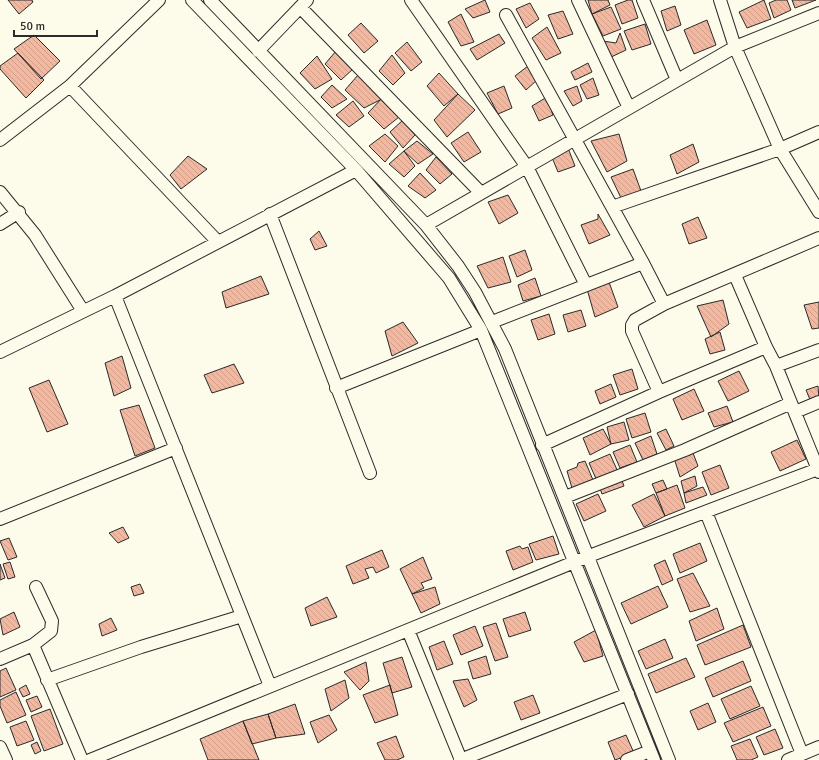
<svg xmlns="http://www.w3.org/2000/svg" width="819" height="760" font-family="Signika,sans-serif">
<defs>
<pattern id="building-back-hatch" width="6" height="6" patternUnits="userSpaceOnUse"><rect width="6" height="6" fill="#f2b8a0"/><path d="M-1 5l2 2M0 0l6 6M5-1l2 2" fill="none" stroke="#d09e8a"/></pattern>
</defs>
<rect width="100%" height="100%" fill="#fdfbea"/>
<path fill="url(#building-back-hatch)" stroke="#2b2b2b" d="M8,0H32L33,2L19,14Z
M485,0L490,12L473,18L465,9Z
M588,0H608L610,5L592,14Z
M628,0H632L638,18L622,24L615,5Z
M764,0L771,19L747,28L739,12Z
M776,0H787L791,10L774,18L769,3Z
M792,0H816L795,8Z
M530,3L539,19L526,28L516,9Z
M675,6L681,25L667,31L661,11Z
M611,7L621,29L603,36L592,14Z
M563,11L573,34L558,39L548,15Z
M461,14L474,42L461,46L448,22Z
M707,20L716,45L694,54L684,30Z
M361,23L378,41L364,53L348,35Z
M645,24L651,44L632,50L624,31Z
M547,27L561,53L546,60L532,38Z
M620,33L626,50L609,58L603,41L616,43Z
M499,34L505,43L477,60L470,49Z
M34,35L60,61L41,79L14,49Z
M407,42L422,62L411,71L395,53Z
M336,51L353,69L341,80L325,64Z
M18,53L44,80L26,98L0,69V66Z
M392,55L405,73L393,85L379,71Z
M317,56L332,79L315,89L300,73Z
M588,63L592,72L575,80L571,72Z
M528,66L536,81L526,90L515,76Z
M439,73L458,94L444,106L427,86Z
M358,75L382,99L364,108L345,90Z
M593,78L599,95L587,99L580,85Z
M332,85L347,99L332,108L321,97Z
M504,86L512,108L498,114L487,93Z
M577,86L582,101L573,106L564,91Z
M458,94L475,110L447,137L434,120Z
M383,97L399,117L384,129L368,113Z
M547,97L553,115L539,121L532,106Z
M353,101L364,116L349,127L336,115Z
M403,120L415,135L403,148L390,132Z
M468,132L481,152L464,162L451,143Z
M385,134L398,146L385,162L369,146Z
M619,134L627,161L607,172L591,141Z
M417,141L433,154L418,164L404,151Z
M693,144L699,162L677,174L670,155Z
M568,148L575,166L558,172L551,155Z
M404,151L415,166L404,177L389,164Z
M188,156L207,169L181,189L170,175Z
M436,157L452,174L440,184L426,170Z
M633,169L641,191L621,198L611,177Z
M420,173L436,190L425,198L408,186Z
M508,195L518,213L499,224L488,202Z
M598,214L610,235L589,244L581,225L598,219Z
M698,217L707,238L689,244L682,224Z
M319,231L327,246L315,250L310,239Z
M525,250L532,270L517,277L509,256Z
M503,257L511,282L488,288L477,266Z
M261,276L269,294L226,308L222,292Z
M535,278L541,296L523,301L518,285Z
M609,282L618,307L595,317L587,289Z
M723,300L729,324L711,337L697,306Z
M819,302V328L812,329L804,305Z
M581,310L586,326L568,332L563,315Z
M549,314L555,334L538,340L531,320Z
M403,322L418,343L392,356L385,331Z
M720,332L725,350L710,354L705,339Z
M122,356L131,388L114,396L105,363Z
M234,364L244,383L212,393L204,375Z
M632,369L638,389L620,395L613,375Z
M739,371L749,391L728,401L718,381Z
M49,380L68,424L47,432L29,388Z
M611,384L616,397L600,404L595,391Z
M818,386L819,399L811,402L806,390Z
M694,389L704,411L682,420L673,399Z
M139,405L155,448L135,456L120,410Z
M727,406L733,422L714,427L708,413Z
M645,413L651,432L632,438L626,419Z
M624,422L629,440L611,444L607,427Z
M603,429L611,444L590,455L583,438Z
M666,429L674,446L666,450L657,433Z
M651,436L657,454L643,460L635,443Z
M797,440L806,459L780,471L771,452Z
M630,445L637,462L620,468L613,452Z
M693,453L698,466L680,477L674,458Z
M610,454L618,472L597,481L589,463Z
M585,461L593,480L572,488L567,471L577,467L578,463Z
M720,465L729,488L711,495L702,472Z
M695,476L697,486L684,493L681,481Z
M621,478L624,486L602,494L599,486Z
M663,480L667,489L656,493L652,484Z
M677,485L685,508L665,516L656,493Z
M703,487L707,495L686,503L684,493Z
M598,494L606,511L584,521L576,504Z
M654,494L665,516L644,527L632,505Z
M123,527L129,538L118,543L109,533Z
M553,536L559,554L536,560L529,544Z
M9,538L17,557L8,560L0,541Z
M700,543L707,561L680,573L673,554Z
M520,546L522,549L528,547L533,562L513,570L506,551Z
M382,550L389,567L376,573L373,567L365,569L369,578L353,584L346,566Z
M423,557L432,579L421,583L424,588L412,594L400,569Z
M665,560L673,580L662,585L654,565Z
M10,562L15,577L8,579L3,564Z
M0,564L5,578L0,580Z
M693,573L710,606L690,612L677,579Z
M140,584L144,593L134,596L131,587Z
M658,586L668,607L631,624L621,603Z
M435,587L440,604L421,613L412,594Z
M327,597L337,617L311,626L305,608Z
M717,608L724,629L696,641L689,621Z
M14,612L20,627L3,635L0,619Z
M525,612L531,630L509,637L503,619Z
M111,618L117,630L102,636L99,624Z
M496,623L508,657L495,661L483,627Z
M743,625L751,647L705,665L697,645Z
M475,626L483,646L461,655L453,635Z
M596,630L603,656L584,662L574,642Z
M665,639L673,658L646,669L638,651Z
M444,641L453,664L437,670L429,647Z
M486,656L491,674L473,679L468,662Z
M402,657L412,687L392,693L383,663Z
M686,658L695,677L656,693L648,674Z
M743,661L751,681L713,697L705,678Z
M366,662L369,681L360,690L344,672Z
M6,668L16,690L0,697V671Z
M468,679L477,700L464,707L453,681Z
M345,680L349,698L331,711L325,689Z
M26,685L30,694L23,697L19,689Z
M390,685L398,715L375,723L363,695Z
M751,686L760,706L730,719L721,699Z
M16,692L26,715L7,723L0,706V700Z
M533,695L540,713L521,720L514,702Z
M37,696L42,707L31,712L26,700Z
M708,703L716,722L698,730L690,711Z
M295,704L305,734L276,738L268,714Z
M763,707L771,726L733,742L724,723Z
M50,709L63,744L44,751L31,716Z
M268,714L276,738L252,744L243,721Z
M329,715L337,730L318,743L310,722Z
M26,721L34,740L17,746L10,727Z
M243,721L259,760H208L200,739Z
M775,729L783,748L764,755L756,737Z
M626,735L634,753L615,760L608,742Z
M396,736L404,757L397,760H385L377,743Z
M750,739L758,757L751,760H737L731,746Z
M37,742L41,751L35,754L31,745Z"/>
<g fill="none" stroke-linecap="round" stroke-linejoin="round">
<defs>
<path id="minor" d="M192,0L356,170L449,278L481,330L654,760
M210,0L426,225L458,266L475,292L505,349L669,760
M411,0L527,167L586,285
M578,0L629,108
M643,0L677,80
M720,0L735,47L780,149L819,212
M300,7L481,193
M506,15L643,263
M258,51L307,0
M70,86L218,242
M0,140L70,86L159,0
M0,192L35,235L83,311
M612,207L780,149L819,132
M270,214L370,473
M0,224L19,212
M426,225L735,47L819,13
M735,275L766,347L776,366L819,472
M115,296L270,686
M492,322L643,263L664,304L819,238
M0,352L115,296L356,170
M776,366L819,350
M336,388L481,330
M659,392L632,331V325L635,320L664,304
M795,412L819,402
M542,445L659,392L766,347
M565,497L685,450L791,403
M706,512L802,754
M0,519L176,448
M408,630L461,760
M33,645L82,760
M0,659L33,645L51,631L52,621L36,587
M47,680L141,647L242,616
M0,747L6,760
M90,760L589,556L818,469
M460,760L628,694
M627,760L650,751
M788,760L819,747"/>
</defs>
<use href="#minor" stroke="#2b2b2b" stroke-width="14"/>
<use href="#minor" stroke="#fdfbea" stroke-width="12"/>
</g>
<path d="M14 30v6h83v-6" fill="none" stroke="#2b2b2b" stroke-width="2"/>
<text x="20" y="30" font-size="12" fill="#2b2b2b" stroke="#fdfbea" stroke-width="3" paint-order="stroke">50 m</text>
</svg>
